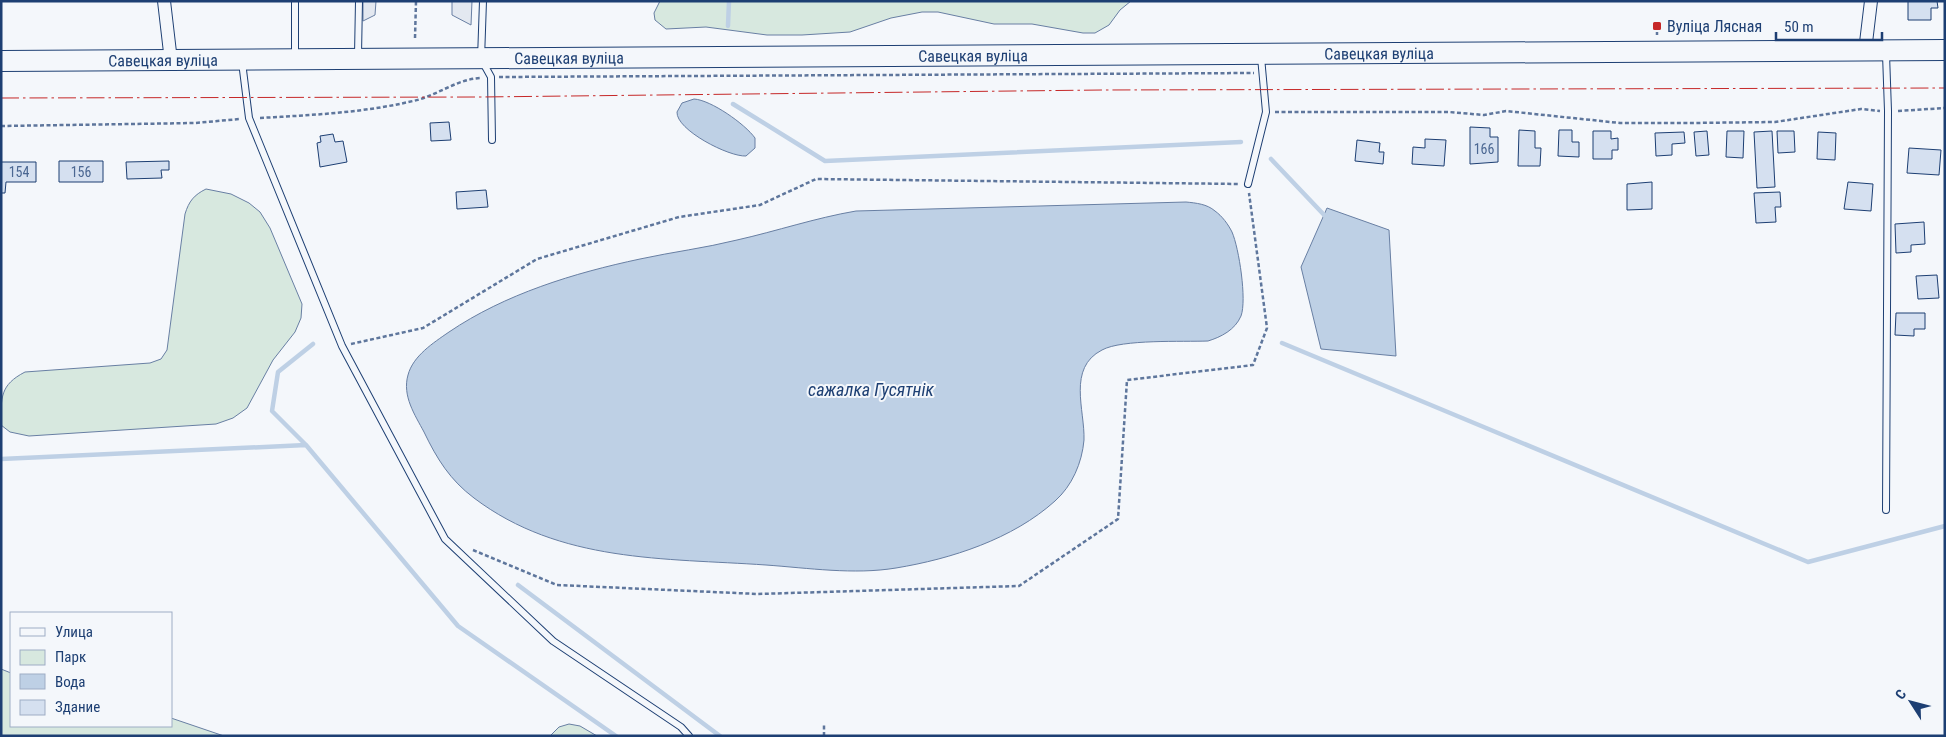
<svg xmlns="http://www.w3.org/2000/svg" width="1946" height="737" font-family="'Roboto Condensed',sans-serif">
<rect width="100%" height="100%" fill="#f4f7fb"/>
<path fill="#d7e8df" stroke="#687fa3" d="M660,1H1131L1120,10L1109,25L1095,33H1083L1032,24H994L938,12H922L891,18L850,32L802,35H767L706,27L666,29L655,20L654,13Z
M206,189L231,194L249,203L260,212L270,228L302,304L301,318L295,332L273,360L247,408L233,418L216,424L29,436L10,432L1,425C1,397 0,385 25,372L150,363L161,359L167,350L185,214C189,201 194,195 206,189Z
M1,669L11,673V726H171V718L224,736H1Z
M569,724L580,726L597,736H550L559,727Z"/>
<path fill="#e3e8f0" stroke="#687fa3" d="M363,1H376L375,15L363,21Z
M452,1H472L471,25L452,15Z"/>
<path fill="#bed0e5" stroke="#687fa3" d="M694,99C711,100 745,124 755,138V148L746,156C729,157 676,130 677,112L682,103Z
M1186,202C1196,203 1207,204 1215,211C1222,216 1228,224 1232,232C1239,248 1247,300 1241,316C1235,330 1221,337 1208,341C1183,342 1122,339 1102,350C1067,368 1085,410 1084,440C1082,463 1072,486 1055,501C1013,539 951,559 896,568C854,575 808,568 766,565C664,558 560,563 474,498C450,480 437,459 424,432C415,415 402,396 408,375C413,356 433,343 449,332C505,294 574,273 640,259C672,252 705,248 737,240C777,231 815,218 856,211Z
M1327,208L1389,230L1396,356L1321,349L1301,267Z"/>
<g fill="none" stroke-linecap="round" stroke-linejoin="round">
<path stroke="#bed0e5" stroke-width="4.5" d="M728,26L729,1
M733,104L825,161L1241,142
M1271,159L1327,218
M1282,343L1808,562L1945,526
M313,344L278,372L272,411L306,445L458,626L616,736
M1,459L306,445
M518,585L720,736"/>
</g>
<path fill="#d5e0f0" stroke="#1d3f73" d="M1908,1H1937L1938,8H1931V20H1908Z
M449,122L451,140L431,141L430,123Z
M1470,127L1490,128V137H1498V162L1470,164Z
M1519,130L1535,131V148H1541L1540,166H1518Z
M1559,130H1572V142H1579V157L1558,156Z
M1593,131H1611V139L1618,138V150H1612V159H1593Z
M1707,131L1709,155L1696,156L1694,132Z
M1727,131H1744L1743,158L1726,157Z
M1772,131L1775,187L1757,188L1754,132Z
M1777,131H1794L1795,152L1778,153Z
M1684,132L1685,143L1672,144V155L1656,156L1655,133Z
M1818,132L1836,133L1835,160L1817,159Z
M333,134L335,142L343,141L347,162L320,167L317,143L321,142L320,136Z
M1425,139L1446,140L1444,166L1412,164L1413,147L1425,148Z
M1357,140L1380,143L1379,152H1384L1383,164L1355,161Z
M1909,148L1941,150L1939,175L1907,173Z
M59,161H103V182H59Z
M169,161V170H161L162,178L127,179L126,162Z
M1,162H36V182H6L5,193H1Z
M1652,182V209L1627,210V184Z
M1848,182L1873,184L1871,211L1844,209Z
M486,190L488,207L457,209L456,192Z
M1780,192L1781,207H1775L1776,222L1756,223L1754,193Z
M1924,222L1925,244L1911,245V252L1896,253L1895,224Z
M1937,275L1939,298L1918,299L1916,276Z
M1896,313H1925V329H1914V336L1895,335Z"/>
<g fill="none" stroke-linecap="round" stroke-linejoin="round">
<defs>
<path id="lane" d="M295,1V56
M483,1L481,59L491,77L492,140
M1886,54L1888,111L1886,510
M358,55L359,1
M242,62L249,118L342,346L445,539L553,641L681,727L689,736
M1248,184L1266,112L1261,57"/>
<path id="street" d="M164,1L171,61
M1865,51L1871,1"/>
<g id="primary">
<path id="s1" d="M1,61L1945,50"/>
</g>
</defs>
<use href="#lane" stroke="#1d3f73" stroke-width="8"/>
<use href="#street" stroke="#1d3f73" stroke-width="14"/>
<use href="#primary" stroke="#1d3f73" stroke-width="22"/>
<path stroke="#5e769c" stroke-width="2.5" stroke-dasharray="4 2.5" stroke-linecap="butt" d="M1657,35V26
M415,38L416,1
M499,77L1254,73
M1898,111L1945,108
M1275,112H1449L1484,115L1506,111L1620,123H1690L1775,122L1861,109L1880,111
M260,118C311,115 362,113 413,101C437,96 456,79 481,78
M1,126L195,123L240,119
M351,344L423,328L537,259L679,217L760,205L816,179L1240,184
M473,550L557,585L758,594L1019,586L1118,519L1127,380L1253,365L1267,328L1249,193
M824,736V724"/>
<use href="#lane" stroke="#f4f7fb" stroke-width="6"/>
<use href="#street" stroke="#f4f7fb" stroke-width="12"/>
<use href="#primary" stroke="#f4f7fb" stroke-width="20"/>
<path stroke="#c62828" stroke-width="1" stroke-dasharray="18 4 2.5 4" stroke-linecap="butt" d="M1,98L481,97L1102,90L1945,88"/>
</g>
<rect fill="#c62828" stroke="#f4f7fb" stroke-width="2" x="1652" y="21" width="10" height="10" rx="2.5"/>
<g text-anchor="middle" stroke-width="4" stroke-linejoin="round" paint-order="stroke">
<g font-size="14" fill="#4b6792">
<text x="1484" y="154">166</text>
<text x="19" y="177">154</text>
<text x="81" y="177">156</text>
</g>
<g font-size="16" fill="#1d3f73" stroke="#f4f7fb" text-anchor="start">
<text x="1667" y="32">Вуліца Лясная</text>
</g>
<g font-size="16" fill="#1d3f73" stroke="#f4f7fb">
<text dy="6" stroke="none"><textPath href="#s1" startOffset="1378">Савецкая вуліца</textPath></text>
<text dy="6" stroke="none"><textPath href="#s1" startOffset="972">Савецкая вуліца</textPath></text>
<text dy="6" stroke="none"><textPath href="#s1" startOffset="568">Савецкая вуліца</textPath></text>
<text dy="6" stroke="none"><textPath href="#s1" startOffset="162">Савецкая вуліца</textPath></text>
</g>
<g font-size="18" font-style="italic" fill="#1d3f73" stroke="#f4f7fb">
<text x="871" y="396">сажалка Гусятнік</text>
</g>
</g>
<rect width="1946" height="737" fill="none" stroke="#1d3f73" stroke-width="5"/>
<rect x="10" y="612" width="162" height="115" fill="#f4f7fb" stroke="#9eadc5"/>
<rect x="20" y="628" width="25" height="8" fill="#f4f7fb" stroke="#9eadc5"/>
<text x="55" y="637" font-size="15" fill="#1d3f73">Улица</text>
<rect x="20" y="650" width="25" height="15" fill="#d7e8df" stroke="#9eadc5"/>
<text x="55" y="662" font-size="15" fill="#1d3f73">Парк</text>
<rect x="20" y="674" width="25" height="15" fill="#bed0e5" stroke="#9eadc5"/>
<text x="55" y="687" font-size="15" fill="#1d3f73">Вода</text>
<rect x="20" y="700" width="25" height="15" fill="#d5e0f0" stroke="#9eadc5"/>
<text x="55" y="712" font-size="15" fill="#1d3f73">Здание</text>
<g transform="translate(1911 702) rotate(306)" stroke="#f4f7fb" stroke-width="4" paint-order="stroke">
<path d="M0-4L9 19L0 12L-9 19Z" fill="#1d3f73"/>
<text y="-8" font-size="14" font-weight="bold" text-anchor="middle" fill="#1d3f73">С</text>
</g>
<path d="M1776 32v8h106v-8" fill="none" stroke="#1d3f73" stroke-width="2.5"/>
<text x="1784" y="32" font-size="15" fill="#1d3f73" stroke="#f4f7fb" stroke-width="4" paint-order="stroke">50 m</text>
</svg>
